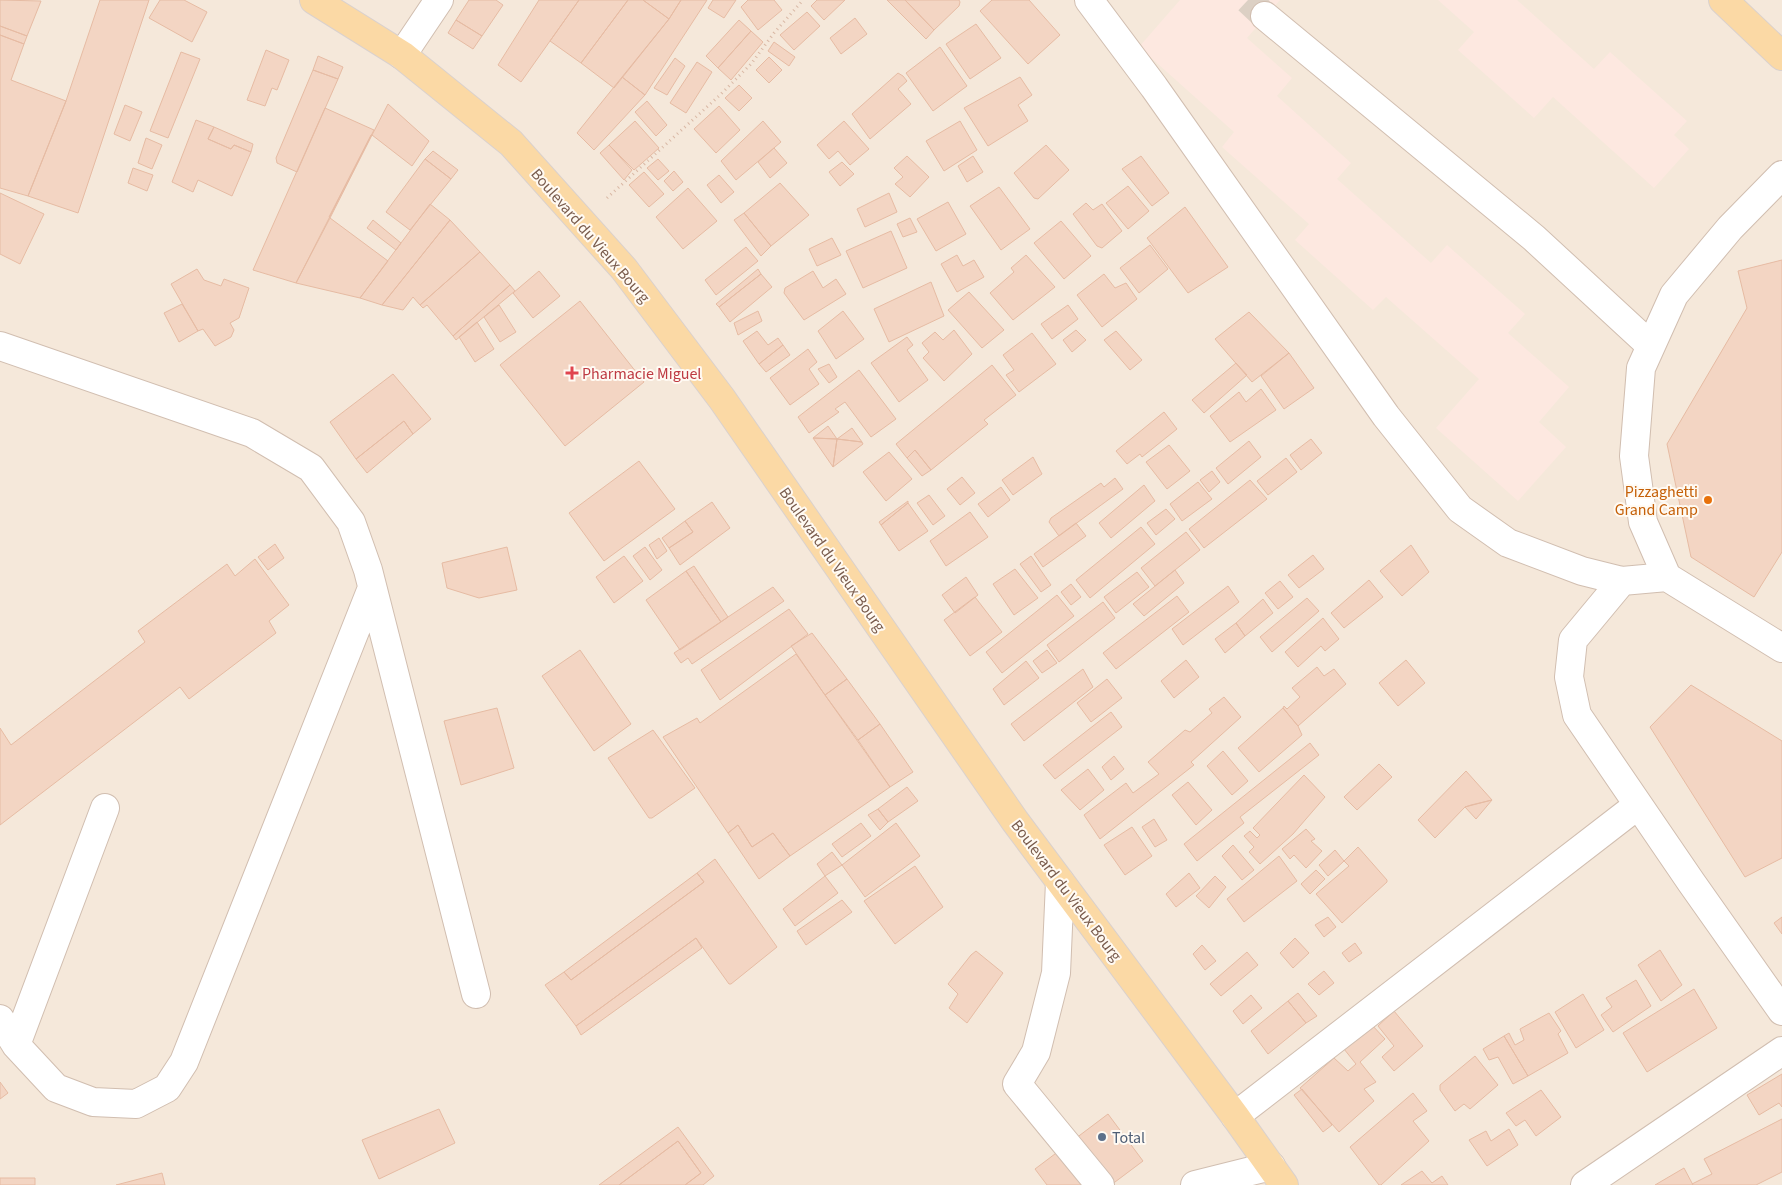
<svg xmlns="http://www.w3.org/2000/svg" width="1782" height="1185" font-family="'Source Sans 3',sans-serif">
<rect width="100%" height="100%" fill="#fdf6ec"/>
<path fill="#f5e8da" d="M0,0H1782V1185H0Z"/>
<path fill="#fde8e0" d="M1180,0H1280L1247,38L1292,78L1277,96L1351,163L1337,179L1431,263L1447,245L1525,314L1508,333L1569,387L1539,422L1566,447L1518,501L1436,428L1479,379L1386,297L1373,310L1295,240L1309,224L1222,147L1234,132L1139,47Z
M1438,0H1517L1594,69L1610,52L1687,121L1674,135L1689,149L1654,188L1553,97L1534,118L1458,50L1474,32Z"/>
<path fill="#f3d5c3" stroke="#e6bba3" d="M0,0L41,1L27,36L0,26Z
M100,0H149L78,213L28,196L66,101Z
M160,0H184L207,12L192,42L149,18Z
M469,0H496L503,5L482,36L456,20Z
M539,0H579L521,82L498,65Z
M579,0H628L581,63L550,41Z
M628,0H643L669,19L614,88L581,63Z
M643,0H681L669,19Z
M681,0H707L645,95L622,77L669,19Z
M713,0H736L724,18L708,8Z
M748,0H774L782,10L758,30L741,7Z
M817,0H845L824,20L811,6Z
M887,0H905L934,30L926,39Z
M905,0H959L960,2L959,6L934,30Z
M992,0H1029L1060,35L1028,64L980,11Z
M807,12L820,26L794,50L780,35Z
M855,18L867,34L841,54L830,38Z
M456,20L482,36L473,49L448,33Z
M739,20L751,31L718,68L706,56Z
M976,24L1001,58L970,79L946,44Z
M0,26L27,36L24,44L0,35Z
M751,31L763,42L731,80L718,68Z
M0,35L24,44L11,80L66,101L28,196L0,188Z
M774,42L795,57L789,66L768,51Z
M940,47L967,86L933,111L906,73Z
M266,50L289,60L277,90L272,88L265,106L247,100Z
M181,52L200,59L168,138L150,131Z
M318,56L343,67L338,79L313,70Z
M769,57L782,70L769,83L756,70Z
M675,58L685,66L667,95L654,88Z
M697,62L712,72L686,113L670,103Z
M313,70L338,79L297,172L277,163L276,158Z
M898,73L903,76L907,81L898,89L911,104L870,139L852,114Z
M622,77L645,95L594,150L577,133Z
M1020,77L1032,95L1018,105L1028,121L988,146L964,108Z
M739,85L752,98L739,111L725,98Z
M647,101L667,125L656,136L635,112Z
M388,104L429,141L412,166L372,135Z
M125,105L142,112L130,141L114,134Z
M719,106L740,130L716,153L694,129Z
M325,108L374,130L296,283L253,270Z
M196,120L214,127L208,139L231,149L234,145L251,152L232,196L198,180L193,192L172,182Z
M635,121L659,148L634,170L609,145Z
M763,121L781,142L736,180L721,161Z
M844,121L869,149L850,165L838,151L829,159L817,145Z
M960,121L977,150L944,171L926,141Z
M214,127L253,144L251,152L234,145L231,149L208,139Z
M371,135H372L330,218L329,217Z
M146,138L162,145L152,169L138,163Z
M609,145L632,170L624,180L600,153Z
M1046,145L1069,170L1038,199L1034,198L1014,173Z
M774,148L787,163L770,178L758,162Z
M433,151L458,170L451,179L425,159Z
M907,156L929,177L910,197L895,184L903,177L894,168Z
M973,156L983,172L967,182L958,166Z
M1141,156L1169,193L1152,206L1122,169Z
M425,159L451,179L410,230L386,212Z
M658,159L669,171L658,180L647,168Z
M842,162L854,174L840,186L829,172Z
M133,168L153,175L147,191L128,183Z
M674,171L683,182L673,191L664,181Z
M644,172L664,194L649,207L629,185Z
M719,175L734,192L721,203L707,185Z
M780,183L809,215L771,246L744,213Z
M1128,186L1149,211L1128,229L1106,203Z
M999,187L1030,229L1001,250L970,206Z
M688,188L717,221L683,249L656,217Z
M0,193L44,214L20,264L0,254Z
M889,193L897,212L865,227L857,209Z
M948,202L966,234L936,251L917,219Z
M1086,203L1093,210L1102,204L1122,231L1102,248L1097,246L1073,214Z
M430,204L450,220L382,305L360,298Z
M1185,207L1228,267L1188,293L1147,238Z
M744,213L771,246L761,256L734,220Z
M330,218L388,261L360,298L296,283Z
M910,218L917,232L903,237L897,224Z
M373,220L401,243L396,250L367,228Z
M450,220L480,252L420,305L413,297L403,310L382,305Z
M1061,221L1091,256L1064,279L1034,243Z
M891,231L907,268L863,288L846,251Z
M832,238L841,255L817,266L809,249Z
M1150,245L1168,269L1139,293L1120,268Z
M746,247L758,261L716,295L705,280Z
M480,252L510,285L453,336L427,305L423,308L420,305Z
M957,255L963,266L974,260L984,277L957,292L941,264Z
M1026,255L1055,287L1013,320L990,293L1014,272L1011,268Z
M1782,260V552L1754,597L1691,557L1667,444L1747,308L1738,271Z
M197,269L204,280L221,286L224,279L249,288L239,318L230,323L234,330L231,337L215,346L203,329L198,331L171,284Z
M758,269L761,274L719,307L716,304Z
M539,271L560,296L533,318L513,293Z
M813,271L823,288L836,279L846,294L804,320L784,293L785,288Z
M761,274L772,287L730,322L719,307Z
M1104,274L1115,288L1126,283L1137,299L1102,327L1077,295Z
M931,282L944,316L889,342L874,309Z
M510,285L515,291L456,340L453,336Z
M969,292L1004,330L982,348L948,310Z
M580,301L644,382L565,446L500,365Z
M182,304L198,331L179,342L164,313Z
M499,305L516,332L500,342L484,317Z
M1068,305L1078,319L1052,339L1041,324Z
M758,311L762,321L738,335L734,323Z
M843,311L864,339L836,359L818,331Z
M1249,312L1289,353L1252,382L1215,339Z
M477,322L494,349L475,362L459,337Z
M954,330L972,354L944,381L923,358L929,352L922,343L935,332L943,340Z
M1076,330L1086,340L1072,352L1063,340Z
M757,331L768,345L778,338L783,345L759,364L743,341Z
M1116,331L1142,360L1130,370L1104,340Z
M1032,333L1056,364L1019,392L1006,375L1014,370L1003,355Z
M907,337L913,345L907,350L928,380L899,402L871,363Z
M783,345L790,355L766,372L759,364Z
M808,349L817,362L809,369L819,384L790,405L770,378Z
M1289,353L1314,388L1284,409L1261,376Z
M1236,363L1247,375L1204,413L1192,400Z
M829,364L837,377L829,383L818,369Z
M992,365L1016,395L984,420L988,424L931,470L915,450L907,458L896,444Z
M859,370L896,419L871,437L845,402L835,409L839,412L809,433L798,417Z
M393,374L431,419L413,434L404,421L356,459L330,422Z
M1261,389L1276,410L1230,442L1210,416L1239,392L1246,402Z
M1164,412L1177,429L1142,457L1140,454L1127,464L1116,451Z
M404,421L413,434L367,473L356,459Z
M828,426L837,439L813,438Z
M852,428L862,442L837,439Z
M813,438L837,439L833,467Z
M837,439L862,442L863,444L833,467Z
M1311,439L1322,453L1301,470L1290,455Z
M1249,441L1261,457L1228,484L1216,468Z
M1169,445L1190,471L1167,489L1146,462Z
M915,450L931,470L922,476L907,458Z
M889,452L912,479L886,501L863,472Z
M1033,457L1042,474L1013,495L1002,480Z
M1286,458L1297,472L1268,495L1257,481Z
M639,461L675,509L604,561L569,513Z
M1212,471L1220,482L1209,492L1200,480Z
M962,477L975,493L960,505L947,489Z
M1115,478L1123,489L1059,536L1049,522L1051,518L1101,483L1104,487Z
M1250,480L1267,499L1204,548L1189,529Z
M1198,482L1212,499L1182,521L1170,504Z
M1144,485L1155,501L1111,538L1099,523Z
M1001,487L1010,500L988,517L978,504Z
M929,495L945,516L933,525L917,503Z
M908,501V503L881,525L879,522Z
M712,502L730,528L680,565L669,548L693,532L685,521Z
M908,503L928,531L899,551L881,525Z
M1166,509L1175,519L1156,535L1147,523Z
M970,512L988,537L946,566L930,541Z
M685,521L693,532L669,548L662,538Z
M1076,523L1086,536L1043,567L1034,554Z
M1141,527L1155,544L1090,598L1076,580Z
M1186,532L1200,550L1155,586L1141,568Z
M659,538L667,551L657,559L649,545Z
M275,544L284,558L268,570L258,557Z
M1411,545L1429,572L1402,596L1380,571Z
M507,547L517,590L479,598L447,588L442,563Z
M645,547L662,570L650,580L633,556Z
M1313,555L1324,569L1299,588L1288,575Z
M624,556L643,581L614,603L596,577Z
M1031,556L1051,585L1041,592L1020,564Z
M255,559L289,605L269,621L276,633L189,699L180,687L0,825V728L11,745L145,642L138,631L227,564L235,576Z
M694,566L728,617L721,622L686,571Z
M1015,569L1038,598L1014,615L993,584Z
M1175,570L1184,583L1144,616L1133,604Z
M686,571L721,622L680,650L646,600Z
M1137,572L1149,587L1116,613L1104,597Z
M966,577L978,595L955,613L942,595Z
M1369,580L1383,597L1344,628L1331,613Z
M1280,581L1293,597L1278,609L1265,593Z
M1071,584L1081,597L1071,605L1061,592Z
M1228,586L1239,602L1183,645L1172,629Z
M773,587L784,601L692,664L688,658L681,663L674,653Z
M1057,595L1074,616L1002,673L986,652Z
M1177,596L1189,612L1116,669L1103,653Z
M975,597L1002,632L970,656L944,620Z
M1307,598L1319,611L1272,652L1260,637Z
M1263,599L1273,613L1245,636L1236,623Z
M1103,602L1115,618L1059,662L1047,645Z
M789,609L808,634L720,700L701,670Z
M1323,618L1339,639L1325,651L1321,646L1298,667L1285,652Z
M1236,623L1245,636L1225,653L1215,639Z
M812,633L847,679L825,695L791,646Z
M580,650L631,724L594,751L542,676Z
M1047,650L1057,663L1042,673L1033,661Z
M796,654L890,787L790,856L773,833L752,847L738,825L728,833L663,737L697,718L700,723Z
M1186,660L1199,677L1174,698L1161,681Z
M1406,660L1425,683L1398,706L1379,683Z
M1026,661L1039,678L1004,705L993,689Z
M1317,667L1324,676L1334,669L1346,684L1298,726L1283,708L1284,706L1287,709L1300,697L1292,688Z
M1083,669L1093,687L1024,741L1011,724Z
M847,679L880,724L858,740L825,695Z
M1107,679L1122,698L1091,722L1077,703Z
M1691,685L1782,741V858L1745,877L1650,727Z
M1224,697L1241,717L1191,762L1194,765L1100,839L1084,815L1126,783L1133,793L1159,774L1148,762L1185,730L1190,732L1212,713L1209,709Z
M497,708L514,768L461,785L444,721Z
M1283,708L1298,726L1302,735L1259,772L1238,748Z
M1111,712L1122,727L1055,779L1043,765Z
M880,724L913,772L890,787L858,740Z
M653,730L695,788L652,818H649L608,758Z
M1310,743L1319,755L1240,817L1244,823L1197,861L1184,844Z
M1223,751L1248,781L1232,795L1207,766Z
M1114,756L1124,769L1111,780L1102,767Z
M1379,764L1392,777L1357,810L1344,797Z
M1088,769L1104,790L1080,810L1061,790Z
M1466,771L1492,800L1465,807L1435,838L1418,820Z
M1304,775L1325,797L1293,834L1260,864L1249,852L1254,847L1244,836L1250,831L1257,838L1260,835L1253,828Z
M1188,782L1212,810L1196,825L1172,795Z
M907,787L918,801L888,822L878,809Z
M1492,800L1476,819L1465,807L1471,805Z
M878,809L888,822L880,830L868,815Z
M1154,819L1167,840L1155,847L1142,827Z
M861,823L871,836L842,857L832,844Z
M896,823L920,856L865,897L842,865Z
M738,825L752,847L773,833L790,856L759,879L728,833Z
M1132,827L1152,856L1125,875L1104,845Z
M1306,829L1315,839L1311,841L1322,851L1306,868L1294,855L1290,859L1282,849Z
M1233,845L1254,870L1242,880L1222,856Z
M1358,847L1387,880V882L1342,923L1316,894L1349,866L1344,861Z
M1335,850L1344,861L1328,876L1319,865Z
M832,852L842,865L825,876L817,864Z
M1279,856L1297,881L1244,922L1227,899Z
M715,859L777,947L731,984H729L696,938L576,1026L545,985L564,972L571,980L704,882L697,873Z
M915,866L943,907L895,944L864,901Z
M1316,870L1325,879L1310,894L1301,884Z
M697,873L704,882L571,980L564,972Z
M1189,873L1200,888L1176,907L1166,894Z
M825,876L838,893L795,926L783,909Z
M1215,876L1226,887L1209,908L1196,896Z
M842,900L852,912L806,945L797,931Z
M1328,917L1336,927L1324,937L1315,925Z
M1782,917V934L1774,923Z
M696,938L702,948L581,1035L576,1026Z
M1295,938L1309,953L1293,968L1280,953Z
M1355,943L1362,953L1349,962L1342,953Z
M1202,945L1216,961L1205,970L1193,954Z
M1660,950L1682,985L1661,1001L1638,965Z
M976,951L1003,973L967,1023L949,1008L958,994L948,984L971,955Z
M1247,952L1258,965L1221,996L1210,984Z
M1324,971L1334,983L1319,995L1308,984Z
M1636,980L1651,1006L1613,1032L1601,1015L1612,1007L1606,998Z
M1694,989L1717,1028L1647,1072L1623,1033Z
M1298,993L1317,1016L1306,1023L1288,1001Z
M1583,994L1604,1030L1576,1048L1555,1012Z
M1251,995L1262,1008L1243,1024L1233,1011Z
M1288,1001L1306,1023L1268,1054L1251,1031Z
M1394,1011L1423,1046L1394,1071L1382,1057L1394,1046L1378,1026Z
M1549,1013L1561,1031L1558,1034L1568,1053L1528,1076L1504,1036L1509,1033L1515,1045L1524,1040L1520,1029Z
M1371,1024L1385,1039L1360,1062L1376,1082L1364,1089L1374,1101L1339,1132L1300,1088L1334,1058L1348,1071L1356,1064L1344,1049Z
M1504,1036L1528,1076L1513,1084L1498,1057L1489,1060L1483,1049Z
M1475,1056L1498,1085L1470,1109L1464,1104L1455,1111L1440,1090V1085Z
M1782,1074V1107L1779,1103L1759,1115L1747,1095Z
M0,1082L8,1093L0,1099Z
M1302,1089L1332,1125L1323,1132L1294,1095Z
M1541,1090L1561,1117L1536,1136L1525,1120L1516,1126L1506,1113Z
M1413,1093L1427,1111L1413,1121L1429,1141L1381,1185H1379L1350,1147Z
M439,1109L455,1143L379,1179L362,1140Z
M1108,1114L1143,1161L1111,1185H1047L1035,1169Z
M1782,1119V1172L1756,1185H1693L1692,1184L1712,1174L1704,1159Z
M678,1127L714,1176L703,1185H685L701,1173L678,1141L619,1185H599Z
M1509,1129L1518,1145L1487,1166L1469,1140L1486,1131L1491,1141Z
M678,1141L701,1173L685,1185H619Z
M1684,1168L1693,1185H1655Z
M1422,1171L1432,1183L1442,1176L1448,1185H1401Z
M162,1173L165,1185H116Z
M0,1178H35V1185H0Z"/>
<g fill="none" stroke-linecap="round" stroke-linejoin="round">
<path stroke="#dcd0c4" stroke-width="28" stroke-dasharray="28 14" stroke-linecap="butt" d="M1248,0L1265,16"/>
<defs>
<path id="minor" d="M1089,0L1154,87L1386,416L1460,509L1508,543L1582,571L1622,581L1667,577
M1265,16L1534,238L1651,346
M402,55L439,0
M1782,175L1730,228L1674,295L1641,368L1634,456L1643,522L1667,577L1782,648
M0,346L252,433L311,468L351,522L368,570L476,994
M1622,581L1573,640L1569,677L1577,715L1691,882L1782,1011
M1060,882L1056,973L1036,1052L1017,1084L1100,1185
M0,1019L16,1045L56,1088L93,1102L136,1104L167,1088L184,1062L372,588
M16,1045L105,808
M1235,1116L1638,805
M1195,1185L1271,1166
M1585,1185L1782,1051"/>
<path id="major" d="M314,0L402,55L511,143L624,269L722,399L1015,821L1235,1116L1284,1185
M1723,0L1782,56"/>
</defs>
<use href="#minor" stroke="#d1beb0" stroke-width="30"/>
<use href="#major" stroke="#dad1cd" stroke-width="30"/>
<path stroke="#d9b8a5" stroke-width="3" stroke-dasharray="1 4" stroke-linecap="butt" d="M607,198L720,95L751,64L774,33L803,0"/>
<use href="#minor" stroke="#fff" stroke-width="28"/>
<use href="#major" stroke="#fbd9a5" stroke-width="28"/>
</g>
<path fill="#e0444e" stroke="#fffaf3" stroke-width="2" d="M569.5 365.5h5v5h5v5h-5v5h-5v-5h-5v-5h5z"/>
<circle fill="#e8710a" stroke="#fffaf3" stroke-width="2" cx="1708" cy="500" r="5"/>
<circle fill="#5c6f8a" stroke="#fffaf3" stroke-width="2" cx="1102" cy="1137" r="5"/>
<g text-anchor="middle" stroke-width="4" stroke-linejoin="round" paint-order="stroke">
<g font-size="16" fill="#7a5c4d" stroke="#fffaf3">
<text transform="translate(591 235) rotate(49)" y="6">Boulevard du Vieux Bourg</text>
<text transform="translate(833 559) rotate(55)" y="6">Boulevard du Vieux Bourg</text>
<text transform="translate(1067 890) rotate(53)" y="6">Boulevard du Vieux Bourg</text>
</g>
<g font-size="16" fill="#be3a42" stroke="#fffaf3" text-anchor="start">
<text x="582" y="379">Pharmacie Miguel</text>
</g>
<g font-size="16" fill="#c56008" stroke="#fffaf3" text-anchor="end">
<text x="1698" y="497">Pizzaghetti<tspan x="1698" dy="18">Grand Camp</tspan></text>
</g>
<g font-size="16" fill="#4e5e75" stroke="#fffaf3" text-anchor="start">
<text x="1112" y="1143">Total</text>
</g>
</g>
</svg>
